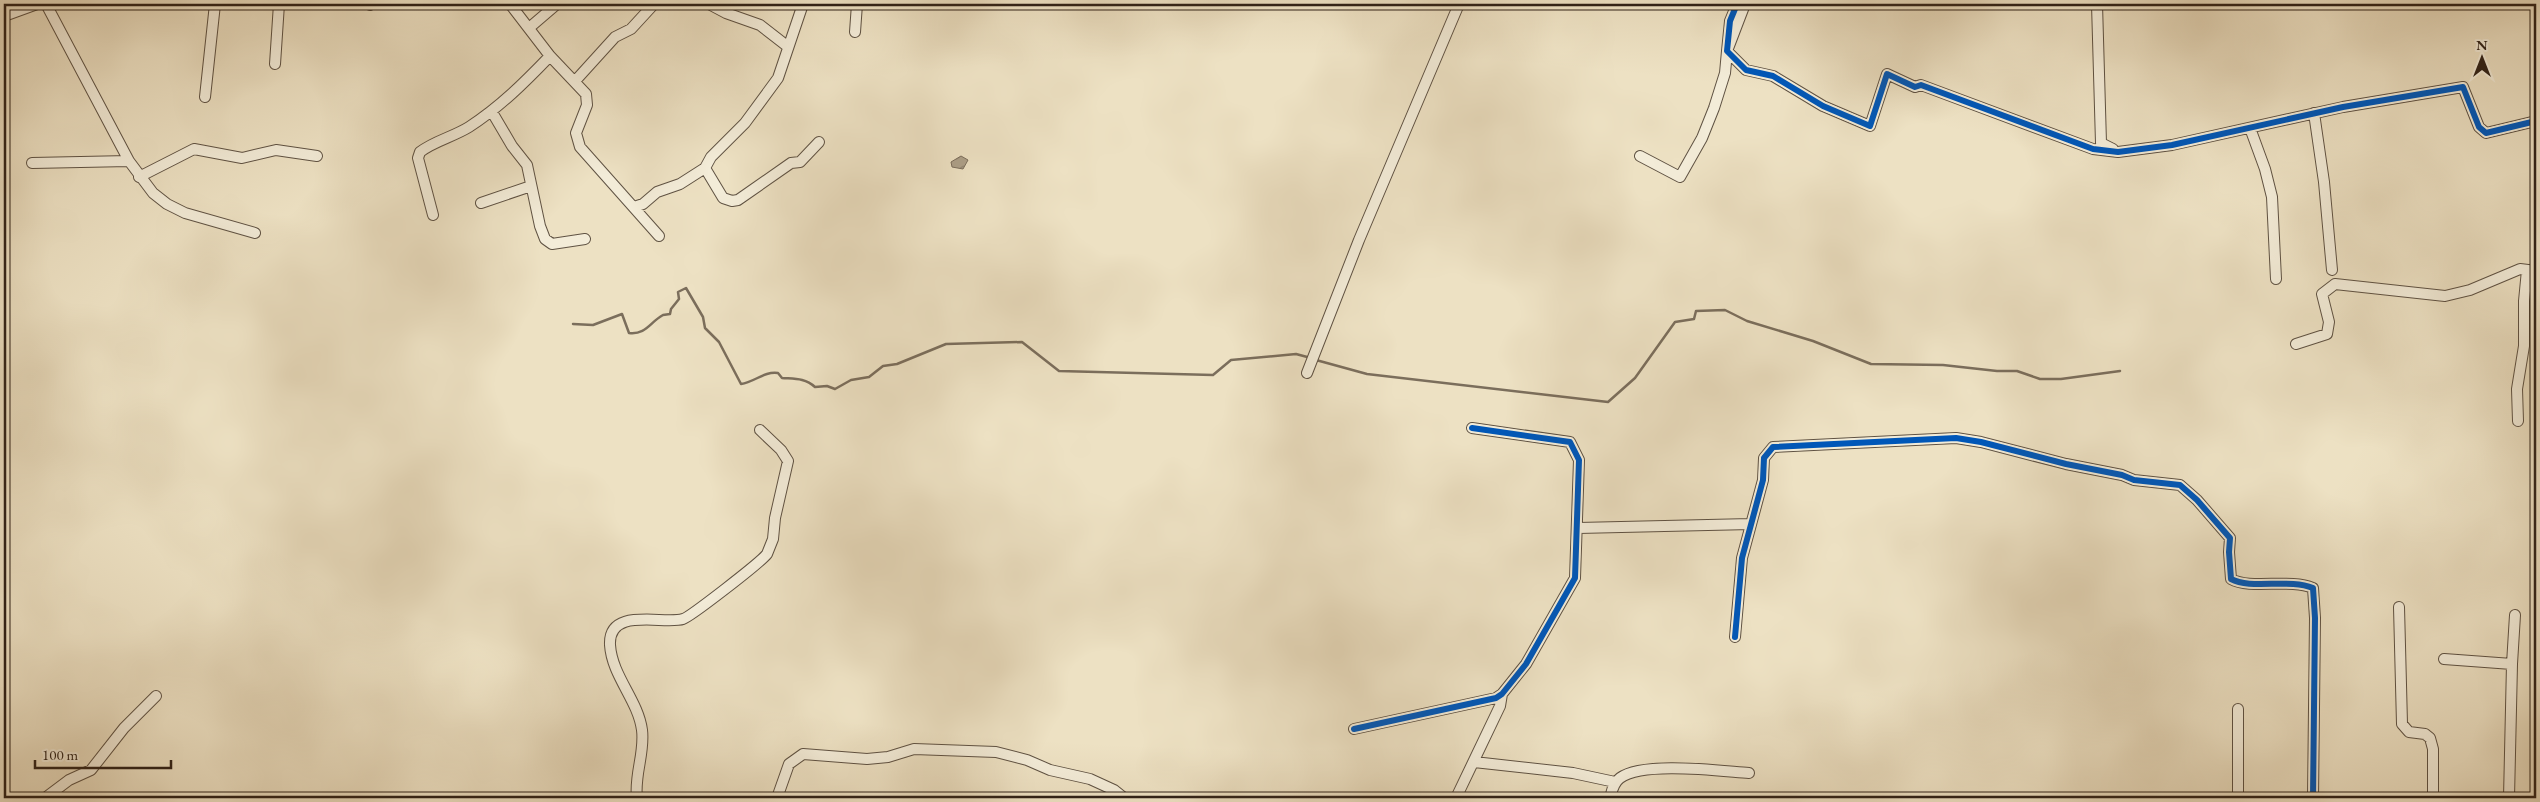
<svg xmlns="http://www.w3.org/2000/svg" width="2540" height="802" font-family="'EB Garamond',serif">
<defs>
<pattern id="water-waves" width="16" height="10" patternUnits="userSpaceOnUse" patternTransform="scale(1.25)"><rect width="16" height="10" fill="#ada089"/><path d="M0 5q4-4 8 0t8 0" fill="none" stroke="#8d826f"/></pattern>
</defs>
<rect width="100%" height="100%" fill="#ede1c3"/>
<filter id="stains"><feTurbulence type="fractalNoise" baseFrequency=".004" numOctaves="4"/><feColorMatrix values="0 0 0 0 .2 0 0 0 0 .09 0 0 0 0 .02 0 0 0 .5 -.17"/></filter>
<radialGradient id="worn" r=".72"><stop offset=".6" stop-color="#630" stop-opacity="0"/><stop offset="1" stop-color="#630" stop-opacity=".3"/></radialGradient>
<path fill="url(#water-waves)" stroke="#7b6e5c" d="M961,156L968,160L963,169L952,167L951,162Z"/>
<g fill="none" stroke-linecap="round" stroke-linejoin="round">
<path stroke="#7b6e5c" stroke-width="2.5" d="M573,324L593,325L622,314L629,333C646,335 650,322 663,315L670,314L671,309L679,299L678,292L686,288L703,317L705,328L719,342L741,384C755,382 764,371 778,373L782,378C795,379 805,378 815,387L827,386L835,389L851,380L869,377L883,366L897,364L946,344L1022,342L1059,371L1213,375L1231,360L1296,354L1311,358
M1316,360L1367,374L1608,402L1635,378L1675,322L1694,319L1696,311L1725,310L1747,321L1813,341L1871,364L1943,365L1997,371H2017L2040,379H2061L2120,371"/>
<defs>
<path id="minor" d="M46,4L129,161L153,193L167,204L185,213L255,233
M368,4L370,5
M510,4L550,56L586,94L587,105L576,133L580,147L659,236
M709,4L726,13L760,25L787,46
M1737,4L1730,21L1727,51L1746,70L1773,76L1823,106L1870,126L1887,74L1915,87L1921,85L2093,149L2118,152L2172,145L2343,107L2463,87L2479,127L2486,133L2536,121
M2097,4L2101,143L2113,149
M4,16L37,4
M529,28L557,4
M855,32L857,4
M275,64L279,4
M576,80L615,37L631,29L654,4
M205,97L215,4
M492,112L512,146L527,165L540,226L545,239L552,244L585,239
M2314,113L2324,182L2332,270
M2250,128L2265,169L2272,197L2276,279
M1640,156L1680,177L1702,138L1714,108L1725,73L1727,51L1745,4
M32,163L129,161
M705,168L723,198L732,201L738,200L791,163L800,162L819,142
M139,177L194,149L242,158L276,150L317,156
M481,203L531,186
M634,207L643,204L657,192L680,184L705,168L711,157L745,123L778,78L803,4
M433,215L418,158L420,152C434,141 453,137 469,127C500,107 525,82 550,56
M2296,344L2327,334L2329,322L2322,294L2335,284L2445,296L2470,290L2520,269L2536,271
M1307,373L1359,240L1459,4
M2518,421L2517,389L2524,346V301L2527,270
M1578,528L1751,524
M2399,607L2402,724L2409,732L2425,734L2430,738L2433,749V798
M1735,637L1742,558L1763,480L1764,458L1773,447L1956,438L1981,442L2066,464L2122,475L2134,480L2180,485L2197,500L2230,538L2229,552L2231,579C2251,590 2289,578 2313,588L2315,618L2313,798
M2444,659L2512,664
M2238,709V798
M1354,729L1496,698L1502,694L1526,664L1575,578L1579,460L1570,442L1472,428
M1474,762L1573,773L1615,782
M45,798L69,780L91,770L124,728L156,696
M637,798C634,775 645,753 642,730C638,700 612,676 610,645C608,606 664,625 683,619C690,617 760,563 767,554L773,539L775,518L788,461L781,450L760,430
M777,798L789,764L803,754L867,759L888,757L914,749L996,752L1027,760L1050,770L1090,779L1114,790L1124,798
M1456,798L1500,706L1502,694
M1610,798C1612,791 1613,783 1620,778C1643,761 1720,771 1749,773
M2399,798H2437
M2509,798L2512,664L2515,615"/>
</defs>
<use href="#minor" stroke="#5f5243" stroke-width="12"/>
<use href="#minor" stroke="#f3ecd8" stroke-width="10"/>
<defs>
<path id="cycleway" d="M1737,4L1730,21L1727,51L1746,70L1773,76L1823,106L1870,126L1887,74L1915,87L1921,85L2093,149L2118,152L2172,145L2343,107L2463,87L2479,127L2486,133L2536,121
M1735,637L1742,558L1763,480L1764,458L1773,447L1956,438L1981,442L2066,464L2122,475L2134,480L2180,485L2197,500L2230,538L2229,552L2231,579C2251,590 2289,578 2313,588L2315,618L2313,798
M1354,729L1496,698L1502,694L1526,664L1575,578L1579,460L1570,442L1472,428"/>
</defs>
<use href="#cycleway" stroke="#f3ecd8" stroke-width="9"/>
<use href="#cycleway" stroke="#0057b8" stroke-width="6"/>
</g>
<rect width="2540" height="802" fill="none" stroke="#ede1c3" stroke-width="20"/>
<rect x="5" y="5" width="2530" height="792" fill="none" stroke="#302218" stroke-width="2.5"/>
<rect x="10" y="10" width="2520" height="782" fill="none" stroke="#302218"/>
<g transform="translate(2482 58)" stroke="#f3ecd8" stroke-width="4" paint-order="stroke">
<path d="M0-4L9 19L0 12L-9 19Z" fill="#302218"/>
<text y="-8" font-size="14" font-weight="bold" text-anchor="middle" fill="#302218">N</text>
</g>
<path d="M35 760v8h136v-8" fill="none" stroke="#302218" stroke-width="2.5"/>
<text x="42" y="760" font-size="15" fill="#302218" stroke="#f3ecd8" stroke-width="4" paint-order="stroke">100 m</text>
<rect width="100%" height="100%" filter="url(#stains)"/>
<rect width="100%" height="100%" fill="url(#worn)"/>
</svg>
